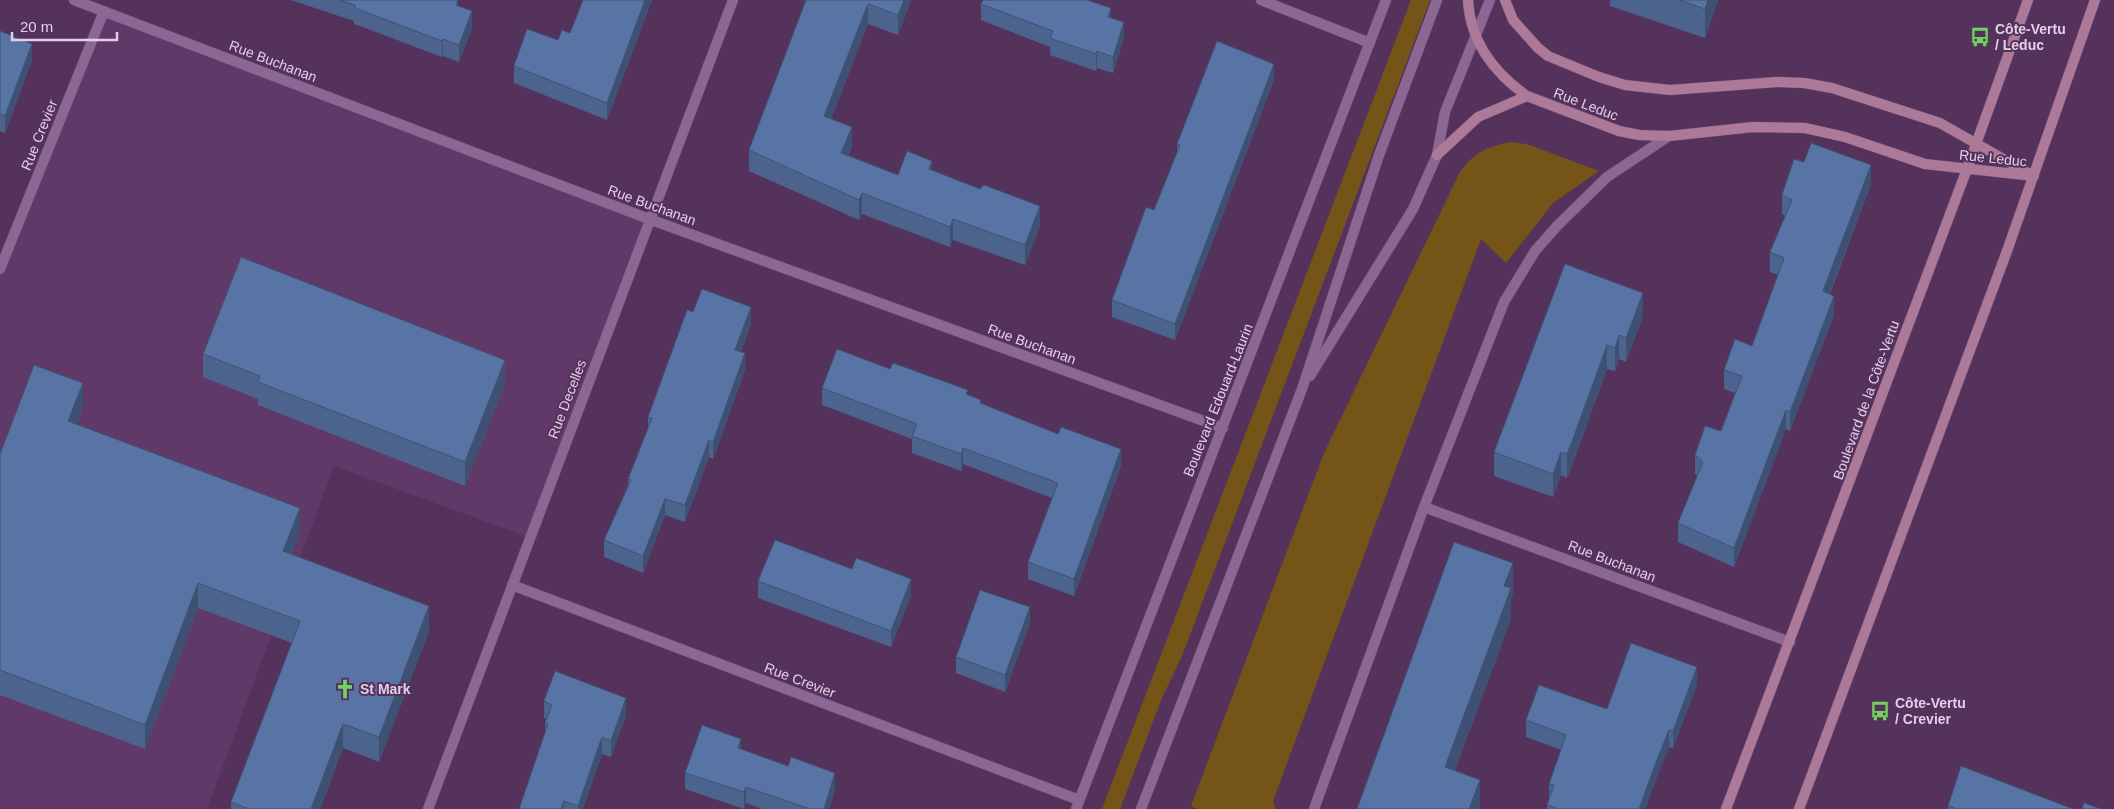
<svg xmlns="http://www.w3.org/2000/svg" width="2114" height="809" font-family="Helvetica,sans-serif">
<rect width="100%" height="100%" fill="#55325c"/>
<path fill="#613969" d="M104,11L649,219L536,540L334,466L207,809H0V269Z"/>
<path fill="#745517" d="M1411,0H1430L1182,656L1162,698L1120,809H1102Z
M1510,142L1527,144L1599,171L1553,203L1506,263L1481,239L1273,801L1276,809H1198L1191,806L1324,453L1460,172C1475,152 1486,147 1510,142Z"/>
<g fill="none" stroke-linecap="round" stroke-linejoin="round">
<defs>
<path id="street" d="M74,0L649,219L1223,428
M1261,0L1370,43
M0,269L104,11
M1310,376L1413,209L1437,155L1445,112L1490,0
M1424,507L1790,642
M512,585L1079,800
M428,809L733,0
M1076,809L1386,0
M1141,809L1302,389L1379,155L1437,0
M1314,809L1424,507L1504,302L1535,251L1557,226L1607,177L1669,136"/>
<path id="secondary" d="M1468,0C1470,41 1494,73 1527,96L1619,131L1639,135L1669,136L1753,127L1805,128L1845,137L1925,164L2034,176
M1505,0L1513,20L1538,48L1548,56L1599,77L1625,85L1670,90L1777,82L1804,83L1832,88L1940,123L2028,173
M1437,155L1478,117L1527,96
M1726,809L1967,169L2028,0
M1799,809L2007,251L2095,0"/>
</defs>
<use href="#street" stroke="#6c4f72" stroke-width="11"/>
<use href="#secondary" stroke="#6c4f72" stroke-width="11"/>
<use href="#street" stroke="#8d6794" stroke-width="10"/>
<use href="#secondary" stroke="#ac7a98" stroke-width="10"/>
</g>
<path fill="#4c648d" d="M291,0H458V6L472,28L459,62L443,56L442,57L360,26L354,24V21Z
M652,0L607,120L514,83V66L558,40Z
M806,0H911L898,35L868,24L831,119L852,147L848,155L898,175L932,170L1040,226L1025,265L953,240L950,247L862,214L859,220L749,171V150Z
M1610,0H1718L1705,38L1610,6Z
M981,4L1111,17L1124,38L1113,73L1097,68L1096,71L1050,55V47L981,20Z
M0,31L32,60L5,133L0,131Z
M1274,80L1175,340L1112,317V300L1154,210L1177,153V144Z
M1871,184L1830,294L1834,315L1790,431L1786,429L1734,567L1678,542V523L1697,476L1695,474V455L1721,431L1735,393L1724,389V370L1752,346L1778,275L1770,272V252L1785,216L1782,214V195Z
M1565,264L1643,316L1626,362L1619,359L1615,371L1607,369L1573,463L1567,478L1561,475L1553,497L1494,476V452Z
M693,312L751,324L741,352L745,370L713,459L709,457L685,522L665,515L643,573L604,557V540L628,485V479L648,429V417Z
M203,354L505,384L465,486L258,405V399L203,377Z
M890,369L968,395L981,403L1121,466L1074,596L1028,579V562L1052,498L963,464L961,471L912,453V439L822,405V388Z
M83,408L76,424L300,532L291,554L429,631L379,762L343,748L320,809H231V802L292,643L198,608L145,749L0,695V454Z
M758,581L911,596L891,647L758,598Z
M1030,623L1005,692L956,673V657Z
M1697,684L1673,748L1669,747L1658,774L1645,809H1547V805L1549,800V784L1561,750L1526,737V720L1607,709Z
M544,701L626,715L611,757L602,754L583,809H519L545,733V723L547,719L544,718Z
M741,749L835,790L829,809H762L746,803L744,809L685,789V773Z
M1948,806L2073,809H1948Z"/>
<path fill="#3e5173" d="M645,0H652L607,120V103Z
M904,0H911L898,35V15Z
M1708,0H1718L1705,38V9Z
M868,4V24L824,136V116Z
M1111,8V25L1108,17Z
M472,11V28L459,62V45Z
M1124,22V38L1113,73V57Z
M443,39V56L442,57V41Z
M32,44V60L5,133V116Z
M1097,51V68L1096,71V54Z
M1274,64V80L1175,340V324Z
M852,127V147L841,173V153Z
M932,161V181L929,169Z
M1871,165V184L1823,310V291Z
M862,193V214L859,220V200Z
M1040,206V226L1025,265V245Z
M953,219V240L950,247V227Z
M1643,293V316L1626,362V338Z
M1834,296V315L1790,431V412Z
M751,307V324L735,366V350Z
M1619,335V359L1615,371V348Z
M1607,345V369L1573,463L1567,478V454Z
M745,353V370L713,459V442Z
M505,360V384L465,486V462Z
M83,383V408L68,445V421Z
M1786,410V429L1734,567V548Z
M709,440V457L685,522V505Z
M963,448V464L961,471V454Z
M1121,449V466L1074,596V579Z
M1561,452V475L1553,497V474Z
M665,499V515L643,573V556Z
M300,508V532L283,576V551Z
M1513,563V594L1511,599V620L1445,798V767Z
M911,579V596L891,647V631Z
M198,583V608L145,749V725Z
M429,606V631L379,762V737Z
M1030,607V623L1005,692V675Z
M1697,667V684L1673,748V731Z
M626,698V715L611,757V741Z
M343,724V748L320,809H311Z
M1669,730V747L1658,774L1645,809H1639L1658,757Z
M602,737V754L583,809H578V806Z
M741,739V756L738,748Z
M835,773V790L829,809H824Z
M1480,780V809H1469Z
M746,787V803L744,809V792Z
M564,801V809H561Z"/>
<path fill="#5874a4" stroke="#3e5173" d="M340,0H458L456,5L472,11L459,45L443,39L442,41L360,10L354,7L355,5Z
M583,0H645L607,103L514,66L527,29L558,40L562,30L570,33Z
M806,0H904L898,15L868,4L824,116L852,127L841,153L898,175L907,151L932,161L929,169L980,189L984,185L1040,206L1025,245L953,219L950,227L862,193L859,200L749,150Z
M983,0H1087L1111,8L1108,17L1124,22L1113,57L1097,51L1096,54L1050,38L1053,31L981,4Z
M1679,0H1708L1705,9Z
M0,31L32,44L5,116L0,114Z
M1217,41L1274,64L1175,324L1112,300L1146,207L1154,210L1180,145L1177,144Z
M1811,143L1871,165L1823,291L1834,296L1790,412L1786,410L1734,548L1678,523L1703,462L1695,455L1705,426L1721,431L1742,376L1724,370L1735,339L1752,346L1784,258L1770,252L1792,200L1782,195L1794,159L1804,162Z
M241,257L505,360L465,462L258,382L260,376L203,354Z
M1565,264L1643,293L1626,338L1619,335L1615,348L1607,345L1573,439L1567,454L1561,452L1553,474L1494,452Z
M702,289L751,307L735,350L745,353L713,442L709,440L685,505L665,499L643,556L604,540L631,480L628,479L652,418L648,417L687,310L693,312Z
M837,349L890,369L893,363L968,390L966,394L981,400L980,403L1058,434L1061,427L1121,449L1074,579L1028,562L1058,483L963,448L961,454L912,436L917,424L822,388Z
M34,365L83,383L68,421L300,508L283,551L429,606L379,737L343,724L311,809H249L231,802L300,621L198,583L145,725L0,670V454Z
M775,540L852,569L856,558L911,579L891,631L758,581Z
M1454,542L1513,563L1504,586L1511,588L1445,767L1480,780L1469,809H1357Z
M980,590L1030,607L1005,675L956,657Z
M1631,643L1697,667L1673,731L1669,730L1658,757L1639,809H1559L1547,805L1554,785L1549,784L1566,735L1526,720L1539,685L1607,709Z
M555,671L626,698L611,741L602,737L578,806L564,801L561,809H519L548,724L545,723L552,705L544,701Z
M702,725L741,739L738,748L788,766L791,757L835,773L824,809H810L746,787L744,792L685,773Z
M1961,766L2073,809H1957L1948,806Z
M2084,803L2101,809H2082Z"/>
<defs>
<symbol id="bus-bare" viewBox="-9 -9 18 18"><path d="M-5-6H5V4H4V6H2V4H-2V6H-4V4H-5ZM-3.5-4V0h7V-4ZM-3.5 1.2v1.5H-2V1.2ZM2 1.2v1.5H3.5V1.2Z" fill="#71d35e" stroke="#55325c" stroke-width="2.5" paint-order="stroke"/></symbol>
<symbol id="church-bare" viewBox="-9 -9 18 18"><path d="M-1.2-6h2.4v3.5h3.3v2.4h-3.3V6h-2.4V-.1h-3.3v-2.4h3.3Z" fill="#71d35e" stroke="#55325c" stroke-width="2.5" paint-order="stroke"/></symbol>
</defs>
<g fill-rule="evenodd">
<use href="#bus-bare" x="1966" y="23" width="28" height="28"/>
<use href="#church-bare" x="331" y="675" width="28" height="28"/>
<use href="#bus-bare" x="1866" y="697" width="28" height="28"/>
</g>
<g text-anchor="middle" stroke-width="4" stroke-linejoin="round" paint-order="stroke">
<g font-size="14" font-weight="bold" fill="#e3cee7" stroke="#55325c" text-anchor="start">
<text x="1995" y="34">Côte-Vertu<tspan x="1995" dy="16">/ Leduc</tspan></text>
<text x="360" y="694">St Mark</text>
<text x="1895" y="708">Côte-Vertu<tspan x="1895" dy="16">/ Crevier</tspan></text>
</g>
<g font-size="14" fill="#e3cee7" stroke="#55325c">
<text transform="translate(273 61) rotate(21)" y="5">Rue Buchanan</text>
<text transform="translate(1586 104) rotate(21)" y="5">Rue Leduc</text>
<text transform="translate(39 135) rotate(-68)" y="5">Rue Crevier</text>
<text transform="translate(1993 158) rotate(6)" y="5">Rue Leduc</text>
<text transform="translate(652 205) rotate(20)" y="5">Rue Buchanan</text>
<text transform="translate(1032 344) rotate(20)" y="5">Rue Buchanan</text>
<text transform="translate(567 399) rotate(-69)" y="5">Rue Decelles</text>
<text transform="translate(1218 400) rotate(-68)" y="5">Boulevard Edouard-Laurin</text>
<text transform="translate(1866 400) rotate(-70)" y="5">Boulevard de la Côte-Vertu</text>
<text transform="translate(1612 561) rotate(21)" y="5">Rue Buchanan</text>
<text transform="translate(800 680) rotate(21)" y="5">Rue Crevier</text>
</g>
</g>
<path d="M12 32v8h105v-8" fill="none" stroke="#e3cee7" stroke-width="2.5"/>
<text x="20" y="32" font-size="15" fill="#e3cee7" stroke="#55325c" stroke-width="4" paint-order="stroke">20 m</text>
</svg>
